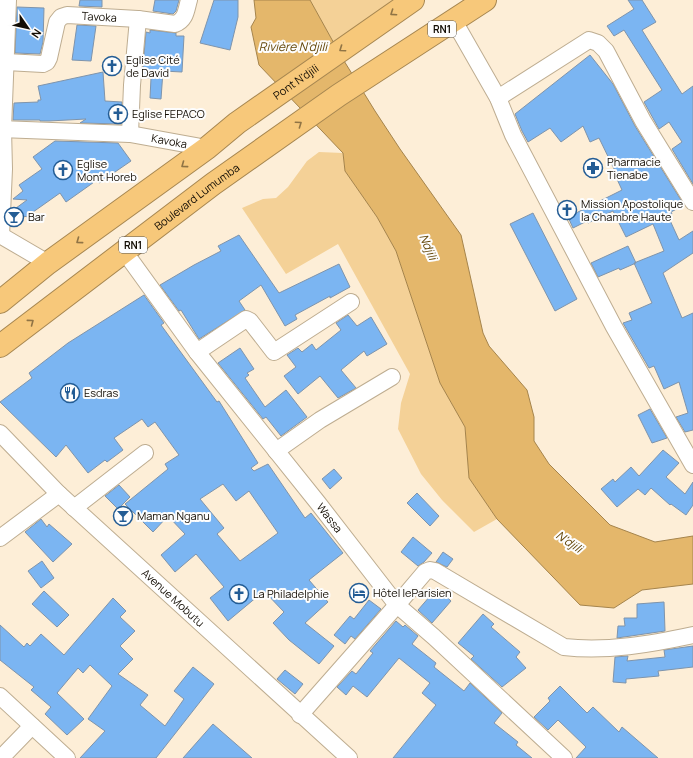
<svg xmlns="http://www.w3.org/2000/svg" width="693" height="758" font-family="Manrope,sans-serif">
<rect width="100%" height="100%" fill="#fdeed7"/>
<path fill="#f4d197" d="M310,0H418L341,56Z
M319,152L343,153L345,171L377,217L396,251L440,383L465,427L469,478L497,519L474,532L442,500L421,474L398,429L401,403L410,374L338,244L286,274L242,208L263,199L276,198L288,187L307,161Z"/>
<path fill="#e4b76b" stroke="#a5844c" d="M254,0H310L341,56L375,111L400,149L461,235L483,333L489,346L527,390L534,417V441L549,464L610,525L655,542L693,536V584L642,590L614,608L580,605L497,519L469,478L465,427L440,383L396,251L377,217L345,171L343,153L259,65L251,27L256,18Z"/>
<path fill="#7bb5f2" stroke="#7f94ab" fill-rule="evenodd" d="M80,0H102V7L79,6Z
M155,0H179L176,11L173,14L153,11Z
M214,0H238V17L230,50L200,43Z
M628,0H642L656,22L642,30L682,94L693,86V184L672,149L682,142L669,122L659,129L644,102L662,90L624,30L614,36L607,26L634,9Z
M17,7L44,8L43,42L40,54L15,53Z
M77,25L96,26L91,61L72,60Z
M150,30L176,33V36H184L182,72L163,71L161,99L150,98L151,78L142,77L146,32L150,33Z
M590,55L613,84L635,126L684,205L671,212L672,214L668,216L679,240L693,231V253L663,273L682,318L693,313V430L685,432L676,417L688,413L679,382L664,389L654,366L649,368L623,323L632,320L629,313L652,303L634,263L664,251L653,224L626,237L613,211L588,223L587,221L573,228L568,217L622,190L616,177H618L599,138L590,142L583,126L561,142L550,128L528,142L522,131L515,114Z
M103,72L105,101L122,102L121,124L80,123L86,119L49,121H40V120H13L14,103L38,102V100H41L38,86Z
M55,141L118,143L131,161L99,183L97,180L66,202L60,193L26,217L25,216L11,226L12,211L27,200L13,199L23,191L19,185L42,169L33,157Z
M533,213L577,299L555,311L510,224Z
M239,235L279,293L339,264L350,287L330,298V296L295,315L297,319L285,326L261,285L239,301L245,310L199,339L181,310L179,311L160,285L194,265L221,251L218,246Z
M628,246L636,263L620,270L619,268L598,277L591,263Z
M144,295L164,323L161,325L217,402L219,401L258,463L251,468L254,471L268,464L305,518L311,513L343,553L309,580L328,602L305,623L334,646L319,664L289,640L273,623L284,612L264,591L228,621L210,598L224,587L196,554L175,572L161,555L185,534L168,516L153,532L125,504L168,469L165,464L179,455L155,422L148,427L142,419L114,438L123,450L107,462L105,460L88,473L66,445L56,457L0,402L32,378L29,373L68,343ZM223,484L236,501L249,491L278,533L240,561L217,534L224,528L200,499Z
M348,315L357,326L371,317L387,344L367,356L364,351L341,370L356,388L338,398L320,376L298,394L284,376L296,367L287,355L298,348L302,352L312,344L316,350L341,330L336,323Z
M240,348L254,369L247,373L249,375L245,378L265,407L286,390L307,417L281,436L266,417L263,419L218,363Z
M650,409L667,438L652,443L638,415Z
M663,450L679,463L666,477L685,494L693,482V505L686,515L671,504L670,505L651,488L645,495L638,489L617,507L601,489L613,479L615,482L631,467L639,476Z
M334,469L342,478L330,489L322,479Z
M119,485L130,497L118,509L105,496Z
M417,493L439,516L430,526L407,503Z
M41,519L47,527L49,524L72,544L53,562L25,532Z
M413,537L432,553L424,562L418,566L401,552Z
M443,552L453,559L447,567L436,562Z
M42,561L54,578L41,588L28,571Z
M437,588L451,601L432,623L418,610Z
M44,591L69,615L57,627L32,604Z
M113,598L126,611L120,617L135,631L120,646L133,659L118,674L148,695L140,705L165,726L184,699L174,691L193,667L214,684L156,758H80L105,731L88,719L112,686L90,665L83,673L78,668L57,693L84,719L67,735L45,714L51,707L31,690L34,687L0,660V625L24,647L27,643L30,646L41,634L64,655Z
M369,600L381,609L355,639L351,636L345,644L334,635L350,616L354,619Z
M664,602L665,631L617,638L618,626H625L624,618H637V604Z
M483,614L494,624L491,627L520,652L516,657L526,668L502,687L471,659L474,656L458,643Z
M396,621L403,627L405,625L418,636L412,644L436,663L434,667L464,691L470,683L502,713L494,723L518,742L516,745L532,758H393L436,705L422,693L430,683L399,658L367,697L353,686L346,695L337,687L352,671L356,674L373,653L370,651Z
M693,646V667L658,671L659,676L626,679V683L613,682L615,657L628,656L627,661L665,657L664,650Z
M285,670L303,684L295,694L277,679Z
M560,686L587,713L593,707L619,732L622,727L658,758H576L586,747L558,720L548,730L534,717L550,701L548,698Z
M213,724L252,758H183Z"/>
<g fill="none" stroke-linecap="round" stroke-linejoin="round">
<defs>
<g id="minor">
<path d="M454,21L498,98L513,135L614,327L693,465"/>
<path id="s1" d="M6,62L43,64L47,62L49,58L57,22L61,17L67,15L138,19L175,24C186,20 186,10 189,0"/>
<path d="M498,98L589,40L598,43L606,51L643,121L693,202"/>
<path id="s2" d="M0,129L130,134L207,148"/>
<path d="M130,134L132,85L138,19"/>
<path d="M0,235L48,263"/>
<path d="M1,236L4,169L3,129L8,0"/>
<path id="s3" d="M124,251L197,352L318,503L397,605L434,637L564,758"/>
<path d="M197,352L243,321L246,319L250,321L274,352L351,302"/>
<path id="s4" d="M0,433L59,494L349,758"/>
<path d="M276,451L320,420L392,377"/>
<path d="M74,508L145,453"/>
<path d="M0,538L59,494"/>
<path d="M0,696L67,758"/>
<path d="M300,715L397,605L425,572L430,570L435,571L564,647C607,652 651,644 693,635"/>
<path d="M1,758L32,726"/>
</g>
<g id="highway">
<path id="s5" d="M0,302L48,263L207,148L237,123L413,0"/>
<path id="s6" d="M0,346L213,184L339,95L485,0"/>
</g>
</defs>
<use href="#minor" stroke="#bead91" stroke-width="18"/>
<use href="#highway" stroke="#a78751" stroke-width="24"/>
<use href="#minor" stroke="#fff" stroke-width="16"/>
<use href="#highway" stroke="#f7c87a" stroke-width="22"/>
</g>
<defs><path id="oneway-chevron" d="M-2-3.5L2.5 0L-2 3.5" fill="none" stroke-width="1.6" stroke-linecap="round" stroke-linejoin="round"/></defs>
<g stroke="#907445">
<use href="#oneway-chevron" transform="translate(393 13) rotate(146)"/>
<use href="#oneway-chevron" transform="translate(342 49) rotate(145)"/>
<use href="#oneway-chevron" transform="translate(299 124) rotate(-35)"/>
<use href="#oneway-chevron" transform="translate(184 165) rotate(144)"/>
<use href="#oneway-chevron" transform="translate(79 241) rotate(144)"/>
<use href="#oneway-chevron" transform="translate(31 322) rotate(-37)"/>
</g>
<defs>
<symbol id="church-ring" viewBox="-11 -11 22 22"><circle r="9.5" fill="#fdfdfd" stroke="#235c94" stroke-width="1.5"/><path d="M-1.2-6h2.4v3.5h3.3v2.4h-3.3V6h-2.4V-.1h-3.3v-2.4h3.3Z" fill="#235c94"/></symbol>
<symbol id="pharmacy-ring" viewBox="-11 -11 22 22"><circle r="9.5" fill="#fdfdfd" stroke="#235c94" stroke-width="1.5"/><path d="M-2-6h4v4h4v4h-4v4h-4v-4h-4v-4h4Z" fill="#235c94"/></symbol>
<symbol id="bar-ring" viewBox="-11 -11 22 22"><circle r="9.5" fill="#fdfdfd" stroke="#235c94" stroke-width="1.5"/><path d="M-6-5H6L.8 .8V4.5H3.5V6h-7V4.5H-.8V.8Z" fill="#235c94"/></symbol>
<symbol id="restaurant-ring" viewBox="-11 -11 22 22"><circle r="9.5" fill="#fdfdfd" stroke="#235c94" stroke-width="1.5"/><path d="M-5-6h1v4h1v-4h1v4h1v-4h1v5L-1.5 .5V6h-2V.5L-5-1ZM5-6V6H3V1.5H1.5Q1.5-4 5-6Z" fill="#235c94"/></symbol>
<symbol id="hotel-ring" viewBox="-11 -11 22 22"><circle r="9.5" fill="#fdfdfd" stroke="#235c94" stroke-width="1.5"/><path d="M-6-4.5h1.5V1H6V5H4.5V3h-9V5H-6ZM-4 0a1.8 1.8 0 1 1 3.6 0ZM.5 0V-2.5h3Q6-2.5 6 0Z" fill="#235c94"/></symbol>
</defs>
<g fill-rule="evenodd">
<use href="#church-ring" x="101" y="55" width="22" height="22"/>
<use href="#church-ring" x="107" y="103" width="22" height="22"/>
<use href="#pharmacy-ring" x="582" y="157" width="22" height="22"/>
<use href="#church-ring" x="52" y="159" width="22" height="22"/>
<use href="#church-ring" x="556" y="199" width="22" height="22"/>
<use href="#bar-ring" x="3" y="206" width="22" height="22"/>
<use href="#restaurant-ring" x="59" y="382" width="22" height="22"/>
<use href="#bar-ring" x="112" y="505" width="22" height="22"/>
<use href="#hotel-ring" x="348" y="582" width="22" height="22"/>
<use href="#church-ring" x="228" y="583" width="22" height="22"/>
</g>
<g text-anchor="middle" stroke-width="4" stroke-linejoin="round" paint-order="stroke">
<g fill="#fdfdfd" stroke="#59554f" stroke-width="1">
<rect x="428" y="21" width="28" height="16" rx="3"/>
<rect x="119" y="237" width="28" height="16" rx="3"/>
</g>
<g font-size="10" font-weight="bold" fill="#130d04">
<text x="442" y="33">RN1</text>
<text x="133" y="249">RN1</text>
</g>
<g font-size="11" fill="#130d04" stroke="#fdfdfd">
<text dy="4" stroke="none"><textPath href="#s1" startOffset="128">Tavoka</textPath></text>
<text dy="4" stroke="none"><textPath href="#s5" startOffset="369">Pont N'djili</textPath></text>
<text dy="4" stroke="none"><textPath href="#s2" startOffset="170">Kavoka</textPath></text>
<text dy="4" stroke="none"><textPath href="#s6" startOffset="247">Boulevard Lumumba</textPath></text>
<text dy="4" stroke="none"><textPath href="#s3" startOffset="337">Wassa</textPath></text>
<text dy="4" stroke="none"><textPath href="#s4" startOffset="239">Avenue Mobutu</textPath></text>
</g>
<g font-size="11" fill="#130d04" stroke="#fdfdfd" text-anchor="start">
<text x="126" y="64">Eglise Cité<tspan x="126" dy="13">de David</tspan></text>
<text x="132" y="118">Eglise FEPACO</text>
<text x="607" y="166">Pharmacie<tspan x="607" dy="13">Tienabe</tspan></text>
<text x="77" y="168">Eglise<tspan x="77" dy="13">Mont Horeb</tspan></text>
<text x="581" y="208">Mission Apostolique<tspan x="581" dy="13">la Chambre Haute</tspan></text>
<text x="28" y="221">Bar</text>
<text x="84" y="397">Esdras</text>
<text x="137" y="520">Maman Nganu</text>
<text x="373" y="597">Hôtel leParisien</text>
<text x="253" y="598">La Philadelphie</text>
</g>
<g font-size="12" font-style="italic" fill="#644709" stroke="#fdfdfd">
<text x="293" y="51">Rivière N'djili</text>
<text transform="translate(428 247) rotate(67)" y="4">Ndjili</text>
<text transform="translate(569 542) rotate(34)" y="4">N'djili</text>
</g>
</g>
<g transform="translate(28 28) rotate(124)" stroke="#fdfdfd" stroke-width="3" paint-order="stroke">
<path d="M0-3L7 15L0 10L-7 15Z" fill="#130d04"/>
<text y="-6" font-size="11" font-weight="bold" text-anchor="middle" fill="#130d04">N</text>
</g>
</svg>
